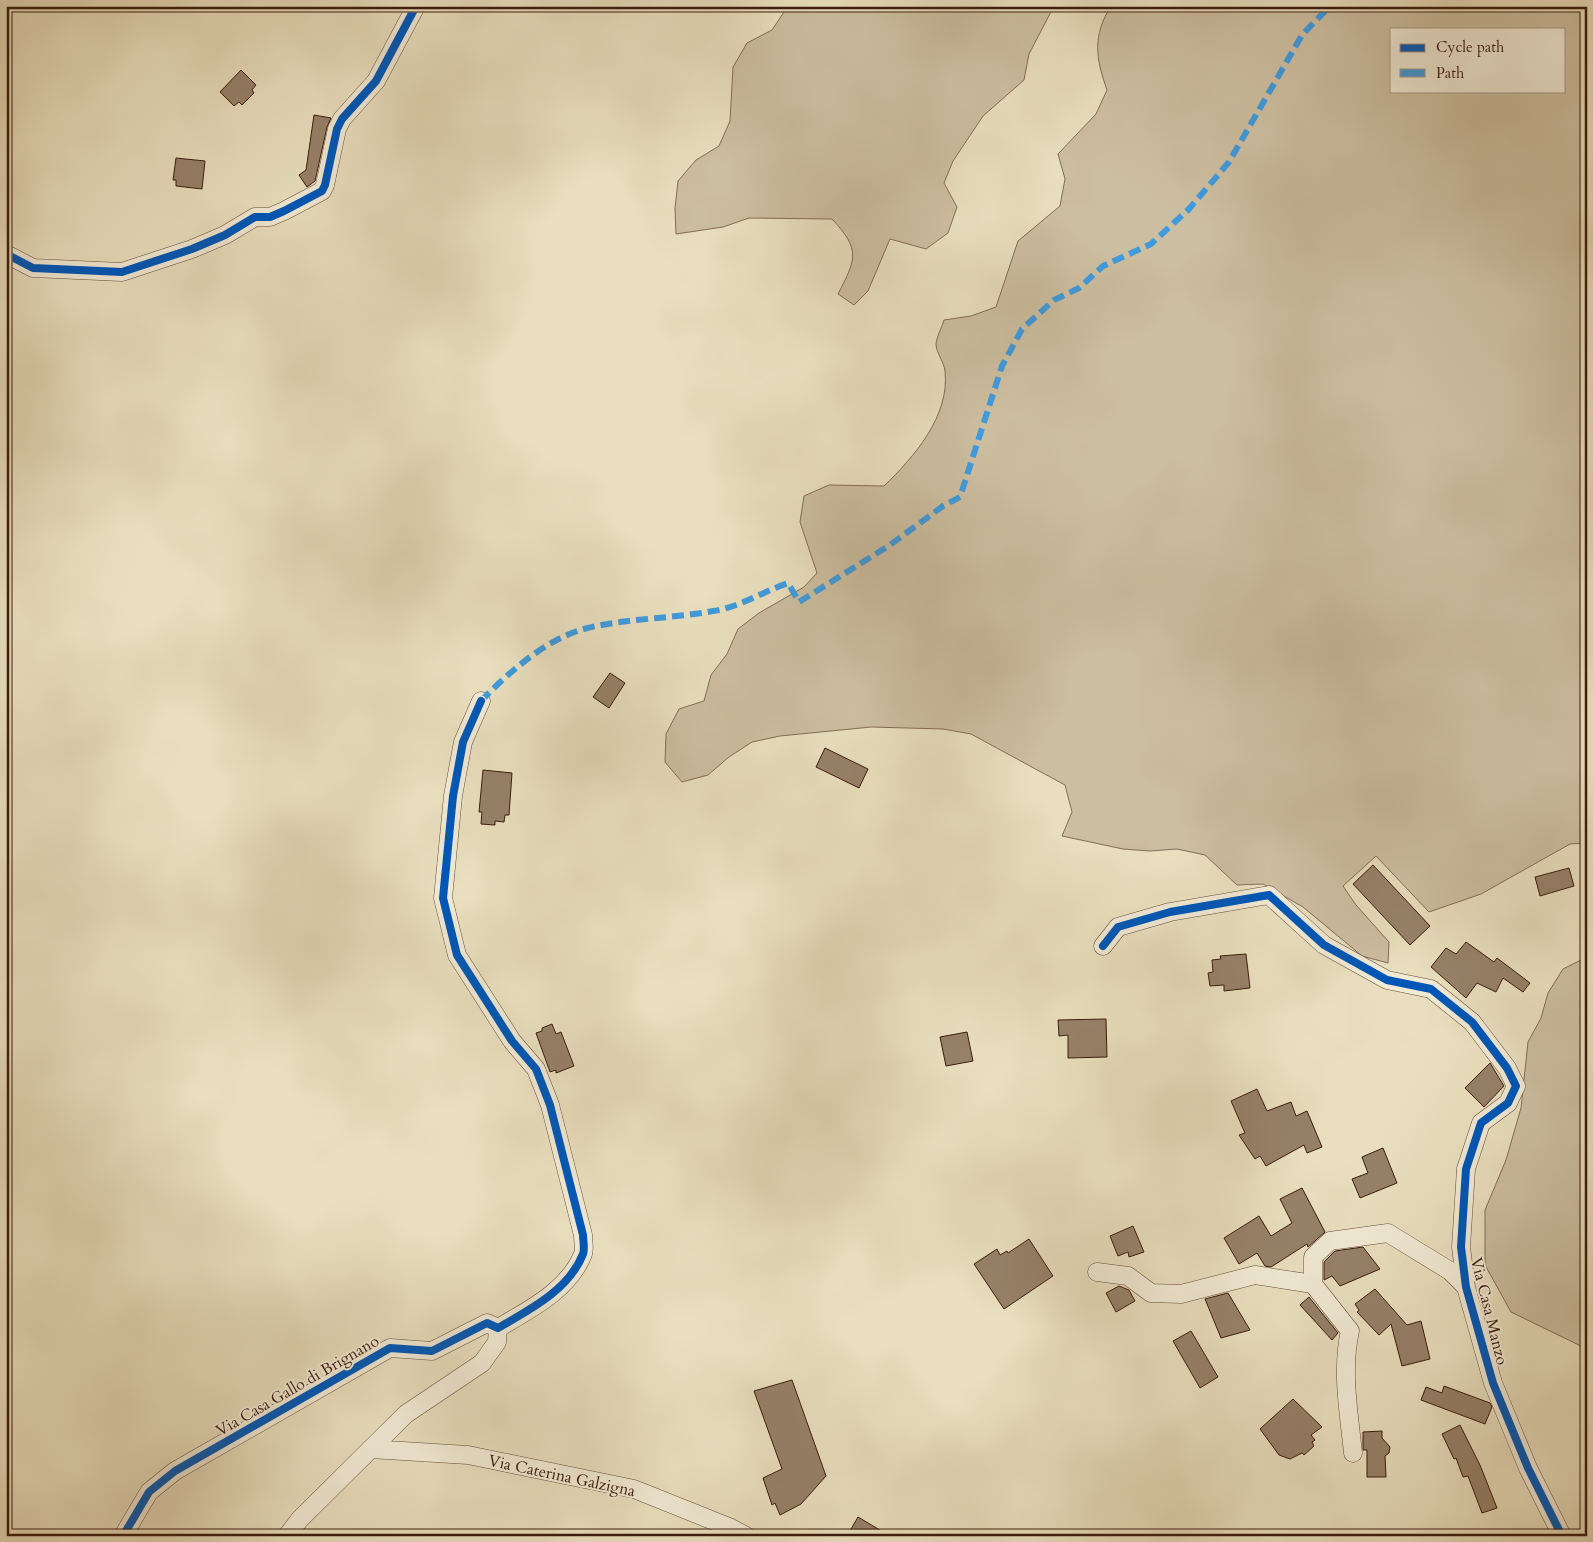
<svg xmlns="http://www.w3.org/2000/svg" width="1593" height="1542" font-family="Cardo,serif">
<rect width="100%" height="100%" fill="#e9dfbe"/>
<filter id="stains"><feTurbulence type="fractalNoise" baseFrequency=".004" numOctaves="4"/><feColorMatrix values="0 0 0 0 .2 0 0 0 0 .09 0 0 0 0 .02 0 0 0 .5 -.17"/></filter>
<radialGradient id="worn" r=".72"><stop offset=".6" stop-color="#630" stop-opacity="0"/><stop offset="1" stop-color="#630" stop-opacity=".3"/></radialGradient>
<path fill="#ccbea0" stroke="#846d56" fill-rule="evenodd" d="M788,6H1054L1029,54L1024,80L983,116L953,161L944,183L957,207L948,233L926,249L890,239L868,291L854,305L838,294C856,259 861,250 832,219L749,218L723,227L676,234L675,208L678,181L696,160L719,146L730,121L733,67L747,43L772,30Z
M1111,6H1587V843L1570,844L1481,894L1429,912L1376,856L1343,886L1356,905L1389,942L1388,963L1362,956L1303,907L1263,884L1237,885L1205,855L1177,849L1150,851L1123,849L1062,836L1072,812L1065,785L971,734L943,729L871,727L780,736L752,742L729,757L708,775L682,782L665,762L666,734L679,709L704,701L711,675L727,654L738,629L759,613L804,587L817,573L800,522L804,496L829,485L884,486C914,457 950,416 945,371C944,362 937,354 936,345C936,338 942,327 944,320L971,316L996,307L1018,241L1060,206L1065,179L1058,154L1096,114L1107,90C1096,59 1092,36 1111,6ZM1392,29H1564V91H1392Z
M1587,957V1349L1511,1312L1485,1265V1210L1506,1160L1521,1108L1528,1042L1541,1018L1548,993L1563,969Z"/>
<path fill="#968169" stroke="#3c1c0d" d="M241,70L256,85L252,90L254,93L242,105L239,102L234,106L220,92Z
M314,115L331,118L327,127L315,181L307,187L299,175L306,170Z
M176,158L205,161L202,189L176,186V180H173Z
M610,673L625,683L609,708L593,697Z
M825,748L868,769L859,788L816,767Z
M483,770L512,773L509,815H505L504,822L495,821V825L481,824L482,812H479Z
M1373,865L1430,926L1410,945L1353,884Z
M1569,868L1574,886L1540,896L1535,877Z
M1466,942L1494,962L1497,958L1530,983L1523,992L1503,978L1496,992L1477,983L1466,998L1431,967L1446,948L1456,954Z
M1246,954L1250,988L1224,991V985L1210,986L1208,973L1213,972L1212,960L1221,959L1220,956Z
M1106,1019L1107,1057L1068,1058V1035L1059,1036L1058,1020Z
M552,1024L556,1034L561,1032L574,1066L556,1073V1070L550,1072L536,1033L542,1031V1028Z
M967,1032L973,1061L946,1066L940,1037Z
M1490,1063L1504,1086L1484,1107L1465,1088Z
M1257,1089L1267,1111L1291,1102L1296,1116L1307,1111L1322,1147L1307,1153L1304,1145L1266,1166L1260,1156L1255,1159L1239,1135L1245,1133L1231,1101Z
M1383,1148L1397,1183L1360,1198L1352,1179L1368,1173L1362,1157Z
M1302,1188L1325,1232L1308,1247L1307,1244L1271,1267L1265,1266L1257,1253L1239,1264L1224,1238L1259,1216L1271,1236L1292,1223L1280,1199Z
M1133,1226L1144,1252L1129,1257L1128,1252L1118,1256L1110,1236Z
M1029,1239L1053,1276L1004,1309L974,1264L997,1249L1000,1255L1007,1251L1008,1253Z
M1363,1247L1380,1269L1340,1286L1332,1276L1324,1280V1262L1335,1251Z
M1119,1286L1129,1290L1135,1301L1116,1312L1106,1293Z
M1375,1289L1407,1325L1421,1321L1430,1359L1402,1366L1391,1324L1379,1335L1357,1312L1359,1310L1355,1304Z
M1228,1293L1250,1330L1221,1338L1205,1299Z
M1309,1297L1338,1333L1332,1340L1300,1305Z
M1191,1331L1218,1377L1200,1388L1173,1341Z
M792,1380L826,1476L801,1504L780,1515L775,1503L772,1505L763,1478L782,1469L754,1391Z
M1444,1386L1490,1403L1492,1407L1485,1424L1421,1400L1426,1387L1442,1393Z
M1293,1399L1322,1427L1311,1435L1315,1440L1312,1442L1314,1446L1304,1455L1302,1453L1290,1459L1279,1455L1260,1429Z
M1460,1425L1480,1465L1497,1508L1482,1513L1468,1476L1463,1477L1456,1458L1454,1459L1442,1434Z
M1382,1431V1438L1390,1447L1389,1453L1385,1456L1386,1477H1367V1450H1363V1432Z
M858,1517L890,1536H847Z"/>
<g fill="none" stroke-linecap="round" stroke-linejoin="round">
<defs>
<path id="minor" d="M6,254L33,268L122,272L192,249L225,235L255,217H270L284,211L322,191L325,185L337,129L342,119L376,81L416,6
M481,701L463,742L453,796L443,898L457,955L512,1041L536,1069L550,1105L583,1235C583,1241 585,1249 583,1254C569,1290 529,1310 498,1328
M1103,946L1118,927L1170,912L1269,895L1324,945L1387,980L1431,989L1472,1022L1507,1068L1516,1086L1508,1103L1481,1123L1466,1169L1461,1247L1466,1287L1493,1383L1528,1468L1562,1536
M1097,1272L1128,1276L1151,1293L1181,1294L1255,1275L1313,1284L1350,1331C1341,1371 1349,1413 1353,1453
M1313,1284V1257L1330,1241L1388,1233L1450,1271L1466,1287
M370,1449L468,1455L634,1489L729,1527L746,1536
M123,1536L149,1492L175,1471L390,1348L432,1351L487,1323L498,1328
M287,1536L300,1519L406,1414L482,1363L497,1342L498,1328"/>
</defs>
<use href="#minor" stroke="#674d39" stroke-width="19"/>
<use href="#minor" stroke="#f1ead5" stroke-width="18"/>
<path stroke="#3f9bde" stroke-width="6" stroke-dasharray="12 6" stroke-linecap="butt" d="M481,701C508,673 546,639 584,629C625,618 671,619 713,611C740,607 762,592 788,583L799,602L890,545L943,506L960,497L1002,366L1022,329L1054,300L1079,288L1103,266L1151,244L1189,209L1229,162L1302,35L1330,6"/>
<defs>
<path id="cycleway" d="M6,254L33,268L122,272L192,249L225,235L255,217H270L284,211L322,191L325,185L337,129L342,119L376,81L416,6
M1103,946L1118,927L1170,912L1269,895L1324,945L1387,980L1431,989L1472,1022L1507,1068L1516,1086L1508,1103L1481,1123L1466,1169L1461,1247L1466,1287L1493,1383L1528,1468L1562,1536
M123,1536L149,1492L175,1471L390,1348L432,1351L487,1323L498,1328C529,1310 569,1290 583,1254C585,1249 583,1241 583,1235L550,1105L536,1069L512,1041L457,955L443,898L453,796L463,742L481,701"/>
</defs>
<use href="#cycleway" stroke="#f1ead5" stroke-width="11"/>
<use href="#cycleway" stroke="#0057b8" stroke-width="8"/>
</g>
<g text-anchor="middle" stroke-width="4" stroke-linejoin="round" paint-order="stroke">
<g font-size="16" fill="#3c1c0d" stroke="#f1ead5">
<text transform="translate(1490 1311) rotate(76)" y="6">Via Casa Manzo</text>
<text transform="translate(297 1385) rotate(-30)" y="6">Via Casa Gallo di Brignano</text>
<text transform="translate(562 1475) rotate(12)" y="6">Via Caterina Galzigna</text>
</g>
</g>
<rect width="1593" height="1542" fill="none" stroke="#e9dfbe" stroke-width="25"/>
<rect x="8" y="8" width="1578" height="1527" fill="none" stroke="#3c1c0d" stroke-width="2.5"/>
<rect x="12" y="12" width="1568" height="1517" fill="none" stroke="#3c1c0d"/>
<rect x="1390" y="28" width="175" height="65" fill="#f1ead5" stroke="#a99885"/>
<rect x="1400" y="44" width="25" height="8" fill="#0057b8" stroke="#a99885"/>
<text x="1436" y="52" font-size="15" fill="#3c1c0d">Cycle path</text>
<rect x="1400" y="69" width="25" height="8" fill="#3f9bde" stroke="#a99885"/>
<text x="1436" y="78" font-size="15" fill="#3c1c0d">Path</text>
<rect width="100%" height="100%" filter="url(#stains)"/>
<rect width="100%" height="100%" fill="url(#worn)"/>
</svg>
